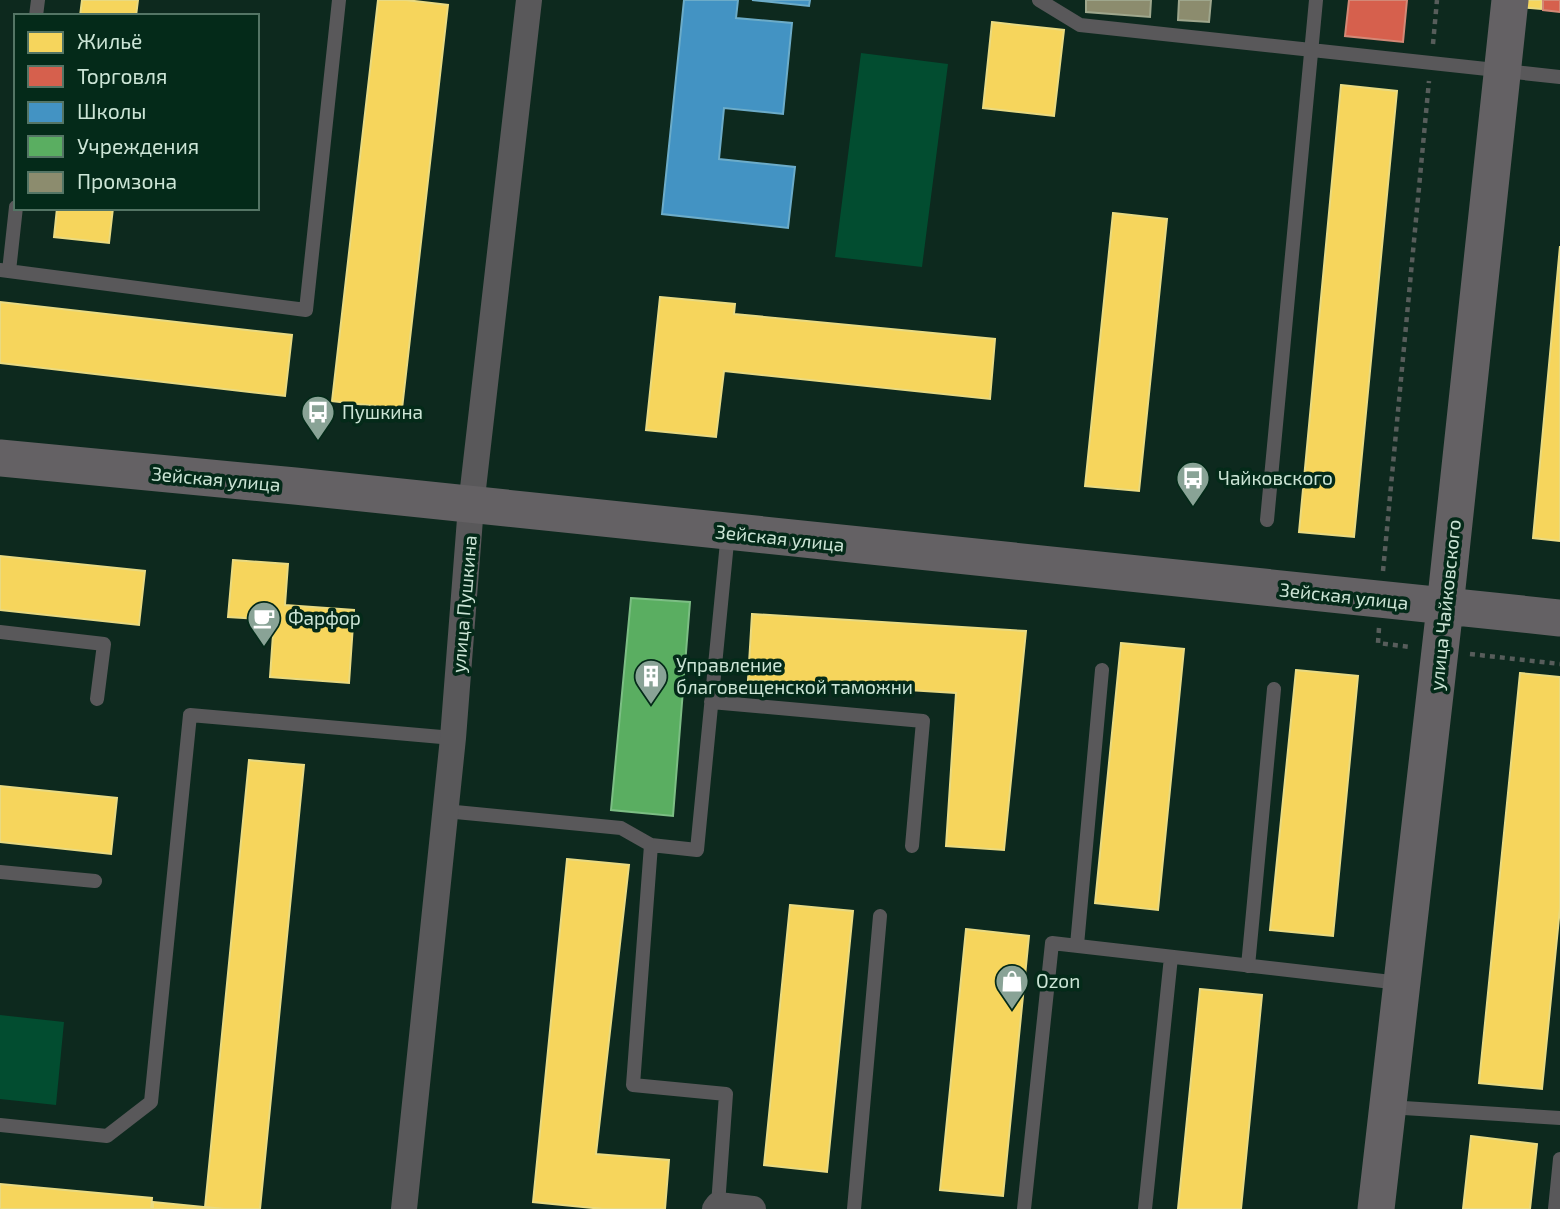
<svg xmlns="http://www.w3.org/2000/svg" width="1560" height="1209" font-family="'Exo 2',sans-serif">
<rect width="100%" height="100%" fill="#0d291e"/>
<path fill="#024d30" d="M861,53L948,64L922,267L835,257Z
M0,1015L64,1022L56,1105L0,1099Z"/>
<path fill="#f6d55c" stroke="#e9da81" stroke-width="2" d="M82,0H138L136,16H80Z
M378,0H406L448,5L402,409L332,401Z
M1521,0H1542L1541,9L1520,7Z
M992,22L1064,30L1054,116L983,108Z
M1341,85L1397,91L1354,537L1299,532Z
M57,208H113L109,243L54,237Z
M1113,213L1167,219L1139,491L1085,486Z
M1560,246V541L1533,538Z
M660,297L735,304L734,314L995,339L990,399L724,371L716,437L646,430Z
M0,302L292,335L285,396L0,363Z
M0,556L145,571L139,625L0,610Z
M233,560L288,564L285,605L354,610L349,683L270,677L274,620L228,617Z
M752,614L1026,631L1004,850L946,846L956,693L748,680Z
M1121,643L1184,649L1158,910L1095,903Z
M1296,670L1358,676L1333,936L1270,930Z
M1520,673L1560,677V908L1542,1089L1479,1083Z
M249,760L304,765L260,1209H224L205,1207Z
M0,786L117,798L111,854L0,842Z
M567,859L629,865L596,1154L669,1160L665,1209H603L533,1202Z
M790,905L853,911L827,1172L764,1165Z
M966,929L1029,936L1003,1196L940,1190Z
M1200,989L1262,995L1241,1209H1178Z
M1471,1136L1537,1144L1530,1209H1463Z
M0,1184L152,1198L151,1209H0Z
M153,1202L224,1209H153Z"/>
<path fill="#d6604d" stroke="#d38876" stroke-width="2" d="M1349,0H1407L1403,42L1345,36Z
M1543,0H1560V12L1543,10Z"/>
<path fill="#4393c3" stroke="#6cacc9" stroke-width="2" d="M684,0H738L736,18L792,23L783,114L724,108L719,159L795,167L788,228L662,214Z
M752,0H810L809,6Z"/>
<path fill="#5aae61" stroke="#7cbe84" stroke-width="2" d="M631,598L690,602L673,816L611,810Z"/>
<path fill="#8c8c6e" stroke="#9fa78d" stroke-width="2" d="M1086,0H1151L1150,17L1086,12Z
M1179,0H1211L1209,22L1178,20Z"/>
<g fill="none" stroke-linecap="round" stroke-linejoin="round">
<path stroke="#575d5b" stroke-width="4.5" stroke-dasharray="5 5" stroke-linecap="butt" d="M1433,44L1437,0
M1383,571L1429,81
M1379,628L1378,643L1410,647
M1470,654L1560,664"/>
<path stroke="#59585a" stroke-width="14" d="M1039,0L1080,25L1560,77
M36,16L38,0
M0,270L306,310L339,0
M9,271L16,207
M1267,520L1316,0
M0,632L104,644L97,699
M711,702L923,721L912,846
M445,811L621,828L651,845
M0,872L95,881
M1077,945L1102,670
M1248,966L1274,689
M1388,1107L1560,1118
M0,1125L107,1136L151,1102L190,715L453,738
M718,1205L726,1094L633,1085L651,845L697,850L728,532
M854,1209L880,916
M1024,1209L1052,943L1400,983
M1145,1209L1171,957
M1555,1209L1560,1159"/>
<path stroke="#59585a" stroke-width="26" d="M404,1209L453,738L471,506L529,0
M715,1209L718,1205L753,1209"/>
<path stroke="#646164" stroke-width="37" d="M0,458L295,486L1560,618
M1376,1209L1445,607L1510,0"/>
</g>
<defs>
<symbol id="bus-pin" viewBox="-11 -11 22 30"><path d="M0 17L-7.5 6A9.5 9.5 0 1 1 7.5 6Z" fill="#89a396" stroke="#042a19"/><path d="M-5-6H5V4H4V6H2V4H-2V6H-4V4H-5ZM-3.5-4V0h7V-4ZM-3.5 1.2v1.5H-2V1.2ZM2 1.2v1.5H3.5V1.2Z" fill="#fff"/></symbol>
<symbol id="cafe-pin" viewBox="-11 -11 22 30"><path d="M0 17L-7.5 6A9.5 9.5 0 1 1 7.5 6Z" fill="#89a396" stroke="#042a19"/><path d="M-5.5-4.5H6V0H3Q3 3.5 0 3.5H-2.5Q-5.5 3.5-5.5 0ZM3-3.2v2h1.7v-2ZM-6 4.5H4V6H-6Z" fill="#fff"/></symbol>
<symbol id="building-pin" viewBox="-11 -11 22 30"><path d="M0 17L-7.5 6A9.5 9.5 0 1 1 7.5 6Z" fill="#89a396" stroke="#042a19"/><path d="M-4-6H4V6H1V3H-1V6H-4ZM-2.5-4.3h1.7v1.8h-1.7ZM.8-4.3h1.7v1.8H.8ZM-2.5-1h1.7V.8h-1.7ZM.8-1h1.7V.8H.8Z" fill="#fff"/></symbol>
<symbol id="shop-pin" viewBox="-11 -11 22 30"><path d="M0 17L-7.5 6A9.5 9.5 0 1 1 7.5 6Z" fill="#89a396" stroke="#042a19"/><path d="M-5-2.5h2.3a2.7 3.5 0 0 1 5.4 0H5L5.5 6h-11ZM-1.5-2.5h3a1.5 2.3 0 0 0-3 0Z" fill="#fff"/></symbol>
</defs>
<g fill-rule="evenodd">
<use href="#bus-pin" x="299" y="393" width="38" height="52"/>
<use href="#bus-pin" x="1174" y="459" width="38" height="52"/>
<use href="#cafe-pin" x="245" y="599" width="38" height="52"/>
<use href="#building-pin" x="632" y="657" width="38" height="52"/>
<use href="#shop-pin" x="993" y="962" width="38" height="52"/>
</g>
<g text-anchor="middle" stroke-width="7" stroke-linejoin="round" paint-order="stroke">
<g font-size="19" fill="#cce5d6" stroke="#042a19" text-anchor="start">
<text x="342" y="419">Пушкина</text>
<text x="1218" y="485">Чайковского</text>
<text x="288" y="625">Фарфор</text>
<text x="676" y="672">Управление<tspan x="676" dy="22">благовещенской таможни</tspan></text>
<text x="1036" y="988">Ozon</text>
</g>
<g font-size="19" fill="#cce5d6" stroke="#042a19">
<text transform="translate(216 479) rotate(5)" y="7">Зейская улица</text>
<text transform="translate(780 538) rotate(6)" y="7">Зейская улица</text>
<text transform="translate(1344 596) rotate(6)" y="7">Зейская улица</text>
<text transform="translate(464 604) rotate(-85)" y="7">улица Пушкина</text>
<text transform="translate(1445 605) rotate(-84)" y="7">улица Чайковского</text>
</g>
</g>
<rect x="14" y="14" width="245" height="196" fill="#042a19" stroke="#547565" stroke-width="2"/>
<rect x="28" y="32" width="35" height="21" fill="#f6d55c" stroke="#547565" stroke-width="2"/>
<text x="77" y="49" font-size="21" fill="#cce5d6">Жильё</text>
<rect x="28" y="66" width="35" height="21" fill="#d6604d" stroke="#547565" stroke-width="2"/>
<text x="77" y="84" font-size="21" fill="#cce5d6">Торговля</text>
<rect x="28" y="102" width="35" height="21" fill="#4393c3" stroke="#547565" stroke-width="2"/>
<text x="77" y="119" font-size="21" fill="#cce5d6">Школы</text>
<rect x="28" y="136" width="35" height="21" fill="#5aae61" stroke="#547565" stroke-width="2"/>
<text x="77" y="154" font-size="21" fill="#cce5d6">Учреждения</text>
<rect x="28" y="172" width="35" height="21" fill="#8c8c6e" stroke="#547565" stroke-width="2"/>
<text x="77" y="189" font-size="21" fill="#cce5d6">Промзона</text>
</svg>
